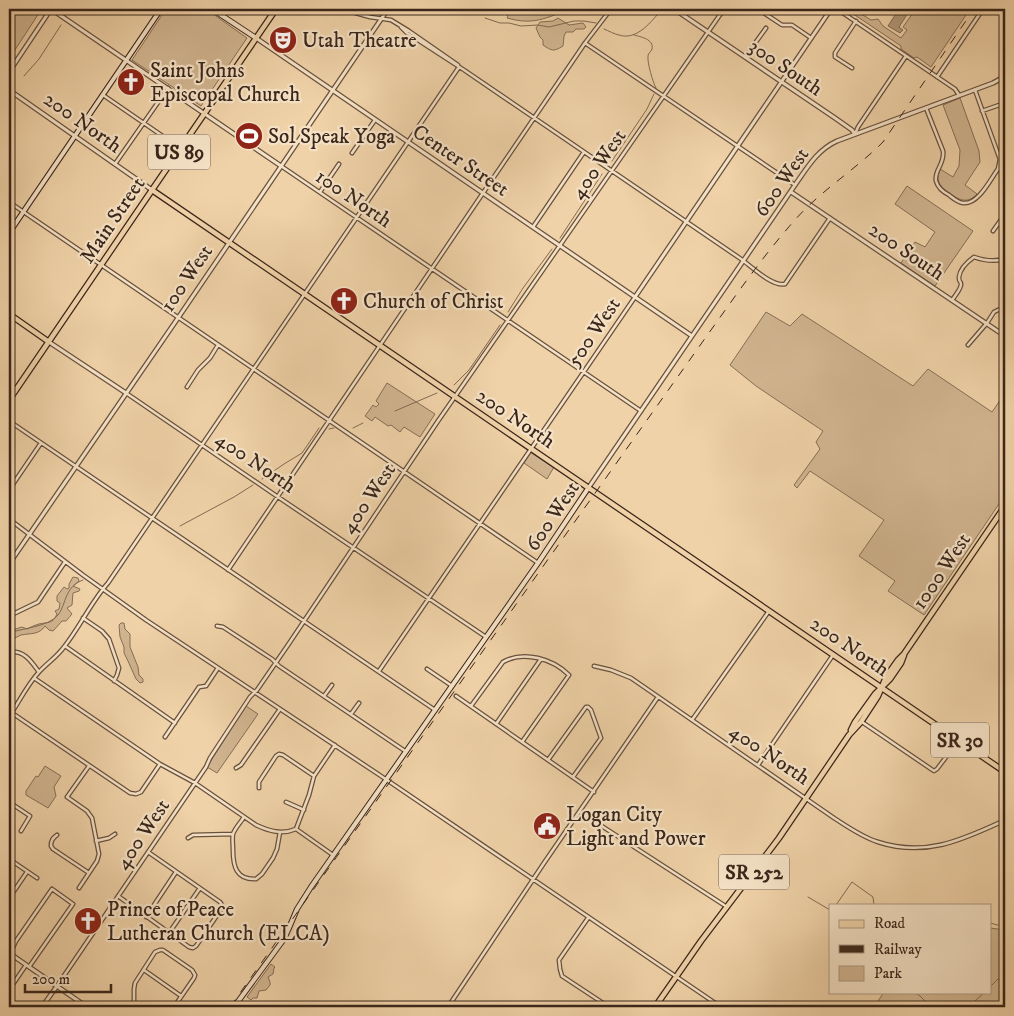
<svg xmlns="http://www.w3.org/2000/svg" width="1014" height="1016" font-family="'IM FELL DW Pica',serif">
<rect width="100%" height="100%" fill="#f0d2a8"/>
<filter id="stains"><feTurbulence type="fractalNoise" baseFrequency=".004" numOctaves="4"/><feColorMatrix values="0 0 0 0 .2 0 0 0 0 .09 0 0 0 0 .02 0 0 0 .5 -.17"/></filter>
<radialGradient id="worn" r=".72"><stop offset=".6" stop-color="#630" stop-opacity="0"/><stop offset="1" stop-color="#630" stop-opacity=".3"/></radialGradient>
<path fill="#d1b590" stroke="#866e56" d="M12,9H40L41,10L9,59V14Z
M166,9H206L247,38L201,106L132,60Z
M499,9H562L560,13C539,21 529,24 507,18L508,16Z
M846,9H853L871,20L878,19L883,26L901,38L907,30L903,27L913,13L908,9H924L923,10L927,13L931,9H970L931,67L917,57L914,58L901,49V46Z
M558,18L569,25L583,23L586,27L584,29H576L573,32H566L564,36L563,46C553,52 552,51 543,45V40L540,37L536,28L540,22L553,21Z
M960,98L979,151L980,162L965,185L977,194C969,203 961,201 952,195C942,188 934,182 940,169L953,177L959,166L960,150L943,105Z
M907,186L973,231L935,286L901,263L915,242L925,247L935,232L895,204Z
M766,312L790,326L802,314L913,386L928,369L992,412L1005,393V495L924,615L888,591L895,581L859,556L884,520L810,471L797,488L794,485L820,449L816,442L823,431L756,386L730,365Z
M387,383L435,414L420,437L404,427L400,432L391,425L388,426L375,417L372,421L365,416L373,405L376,407L379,404L376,401Z
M531,452L554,467L547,479L524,463Z
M73,577L78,578L79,581L73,586L80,589L79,591L73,593L72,605L67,608L72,614L66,621H62L53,631L49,630L45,626C39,635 31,633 21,635C17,637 13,639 9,640V631L22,627L27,629C31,627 35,625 39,624C48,622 53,624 57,614L55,611L59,609L60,603L57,601V596L64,587L67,589L69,588V584Z
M121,623H124L125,629L130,634V647L138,667L139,675L143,679V682L140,683L136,679L128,661L124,653V647L120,637L119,625Z
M246,706L258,714L217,773L207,767Z
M45,766L61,776L54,787L56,796L48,808L26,795V791L36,776L38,777Z
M990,928L1005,930V1007H881L876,1004L884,992H990Z
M271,964L275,967L274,968L273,974L268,977L270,982V985L266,990L259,991L257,998H253L251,1000L247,997Z"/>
<path fill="#b29878" stroke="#826a53" d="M899,9H902L908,13L899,27L903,30L900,33L888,26Z"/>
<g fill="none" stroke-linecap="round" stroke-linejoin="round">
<path stroke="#826a53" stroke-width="1" d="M70,12L73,9
M485,18L500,23H509L521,26L538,25L549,27L574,21H584L596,23
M604,29C609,31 614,34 619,35C637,41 652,21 662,9
M634,35C641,37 654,39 652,49C651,52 648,53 648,56C647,62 653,83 656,88
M24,76L39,59L61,25
M612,161L647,109L654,94
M560,238L602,174
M508,312L523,288L552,249
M454,385L469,370L500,325
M395,411L437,393
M353,428L363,423
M329,429L334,428
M262,479L284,464L302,453L319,428
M180,526L234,497L253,485
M9,633C23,628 48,627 58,615C67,603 64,587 83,580
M808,897L830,910
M836,905L852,882L873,897L874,905
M990,923L1005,927
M990,987L998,979L1005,984
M914,992L920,996L931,1007
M958,1007L965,1002H974L985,992"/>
<defs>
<path id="minor" d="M341,9L370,17L391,20L409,31L458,65
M758,9L782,25H792L811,38
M837,9L955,89L959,95
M1002,9L1005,11
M681,13L684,9
M401,27L407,33L464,70L741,259C751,266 772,287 785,284L830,218
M585,43L795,185
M745,57L766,28
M852,68L835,57V53L856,21
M937,77L983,9
M103,95L180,148
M926,108L943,151C945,164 934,170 936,181C938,188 943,192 949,195C953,198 957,202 963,203C978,205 990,180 998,169L1000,159L998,154L975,90
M982,111L1005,103
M855,134L858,127L906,56
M352,153L375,120
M115,164L168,88
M281,166L641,411
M320,192L339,164
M9,202L538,563
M533,227L584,152
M993,231L1005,214
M952,300C955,296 960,290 961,285C961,279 959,284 959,277C960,268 967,262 974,257C985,261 994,262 1005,259
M968,345L987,323L994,312L998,310L1005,308
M187,387L198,370L210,358L218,345
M126,393L278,497L486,637
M9,421L435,710
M9,490L41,443
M9,519L83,575L146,620L381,776L721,1007
M228,570L483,193L585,43L611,9
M9,616L38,602L65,562
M83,618L102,631L109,639L119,668L117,675L114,681
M217,626L223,627L272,659L279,666L405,751
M65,646L175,723
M9,652C24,650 31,661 39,672
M594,666L611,670L631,678L834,818C848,827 862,837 878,842C924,857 960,841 1001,822L1005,821
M427,669L452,686
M379,671L635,297
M34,678L160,764L195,783L256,825C269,831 282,835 296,829L333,855
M324,696L332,685
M456,696L594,792
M471,706L503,662C524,650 553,659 569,675L522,742
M12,713L130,793L136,794L141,792L160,764
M351,714L359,703
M9,717C19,702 27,685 39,672C47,663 57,657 64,647C80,627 91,602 108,583L459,67
M692,720L769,611
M862,722L934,771L937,769L959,740
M496,724L541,659
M165,737L199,687L206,686L218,668
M548,760L586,707H588L591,710L601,738L573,777
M758,765L833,655
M236,768L241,765L280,709
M259,788V782L276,756L279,754L283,755L314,776
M9,802L30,816L21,831
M286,802L304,810
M580,812L727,907
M244,817C241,822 235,828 233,834C232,838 233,845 233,850C233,866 236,880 256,879L262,874L273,858L277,849L280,832
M296,829L309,795L314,776L335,745
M57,835C53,838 51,840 51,846L53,849L89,873
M188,838L193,835L233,834
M96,841L109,838L115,834
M9,859L37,878
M79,888L97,861L99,854L92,818L87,811L67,797L89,766
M14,891L27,872
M118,896L189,947L193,948L196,946L222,908V905L220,902L148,852
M146,917L176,872
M588,918L559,960L560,969L562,976L609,1007
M169,933L200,888
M10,954L16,941L52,889L73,904L29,967
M144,970L181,996
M57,986L206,767L210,758L250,697L257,690L288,645L438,421L724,9
M9,990L26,965
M134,1007V989L135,983L155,952L160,950H163L192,970L195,975L194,978L174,1007
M448,1007L544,863L658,697"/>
<path id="tertiary" d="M51,9L281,166
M674,9L835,118L852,130L855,134
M256,38L692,336
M9,72L51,9
M9,90L152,190
M791,192L1005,336
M635,297L831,9
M49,342L126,393
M589,487L795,185C807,168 817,150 837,141L993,83L1002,78L1005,72
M9,564L178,318L388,9
M9,953L87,1007
M42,1007L57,986"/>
<path id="secondary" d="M212,9L256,38
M9,233L161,9
M234,1007L284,939L289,928L297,909L311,887L538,563L589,487"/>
<path id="primary" d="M9,314L49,342
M9,400L152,190
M851,730L855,722L875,694L890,679L901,663L904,655
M655,1007L701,941L779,838L849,735L861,722L878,696L886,677L898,660L904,654L1005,506"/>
<path id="trunk" d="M276,9L152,190L1005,772"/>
</defs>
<use href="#minor" stroke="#68513e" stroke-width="5"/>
<use href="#tertiary" stroke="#68513e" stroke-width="5.5"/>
<use href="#secondary" stroke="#3a261b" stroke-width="6"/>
<use href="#primary" stroke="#3a261b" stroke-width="7"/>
<use href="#trunk" stroke="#3a261b" stroke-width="7"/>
<use href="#minor" stroke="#f5e2c6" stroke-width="2.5"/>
<use href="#tertiary" stroke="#f5e2c6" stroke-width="3"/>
<use href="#secondary" stroke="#f5e2c6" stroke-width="4"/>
<use href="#primary" stroke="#f0d2a8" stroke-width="4.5"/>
<use href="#trunk" stroke="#f0d2a8" stroke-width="4.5"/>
<path stroke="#3a261b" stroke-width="1" stroke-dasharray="9 9" stroke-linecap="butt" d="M230,1007L706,337C734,298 762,257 794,221C820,191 855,170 883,142L974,9"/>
</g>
<defs>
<symbol id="theatre-disc" viewBox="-11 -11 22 22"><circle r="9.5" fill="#8f2418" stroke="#f5e2c6"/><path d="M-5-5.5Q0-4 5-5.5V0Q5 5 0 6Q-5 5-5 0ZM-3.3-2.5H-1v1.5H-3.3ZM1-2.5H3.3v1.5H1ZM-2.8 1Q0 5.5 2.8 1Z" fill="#fff"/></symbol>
<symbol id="church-disc" viewBox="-11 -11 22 22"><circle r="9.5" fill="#8f2418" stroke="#f5e2c6"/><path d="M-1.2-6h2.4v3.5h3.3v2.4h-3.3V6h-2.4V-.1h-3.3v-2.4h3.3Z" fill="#fff"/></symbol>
<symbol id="stadium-disc" viewBox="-11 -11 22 22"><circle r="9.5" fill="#8f2418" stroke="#f5e2c6"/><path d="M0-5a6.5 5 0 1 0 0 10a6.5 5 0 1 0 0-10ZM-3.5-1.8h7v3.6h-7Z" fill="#fff"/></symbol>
<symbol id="civic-disc" viewBox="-11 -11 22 22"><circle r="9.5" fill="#8f2418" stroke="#f5e2c6"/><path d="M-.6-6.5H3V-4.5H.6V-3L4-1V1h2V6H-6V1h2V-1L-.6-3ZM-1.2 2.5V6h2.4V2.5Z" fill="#fff"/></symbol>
</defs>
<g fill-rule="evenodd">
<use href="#theatre-disc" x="267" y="24" width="32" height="32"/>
<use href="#church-disc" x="115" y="66" width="32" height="32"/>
<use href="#stadium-disc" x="233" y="120" width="32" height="32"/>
<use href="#church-disc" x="328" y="285" width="32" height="32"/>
<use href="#civic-disc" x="531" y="810" width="32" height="32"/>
<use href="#church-disc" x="72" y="905" width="32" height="32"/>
</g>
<g text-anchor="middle" stroke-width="4.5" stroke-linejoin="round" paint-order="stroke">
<g fill="#f5e2c6" stroke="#725e4e" stroke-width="1">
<rect x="148" y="134.5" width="62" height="35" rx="4"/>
<rect x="931" y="722.5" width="58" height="35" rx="4"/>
<rect x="719" y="854.5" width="70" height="35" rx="4"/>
</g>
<g font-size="20" font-weight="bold" fill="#3a261b">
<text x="179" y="159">US 89</text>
<text x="960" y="747">SR 30</text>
<text x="754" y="879">SR 252</text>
</g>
<g font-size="21" fill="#3a261b" stroke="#f5e2c6" text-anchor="start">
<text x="302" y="47">Utah Theatre</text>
<text x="150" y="77">Saint Johns<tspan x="150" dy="24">Episcopal Church</tspan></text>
<text x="268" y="143">Sol Speak Yoga</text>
<text x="363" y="308">Church of Christ</text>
<text x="566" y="821">Logan City<tspan x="566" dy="24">Light and Power</tspan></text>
<text x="107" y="916">Prince of Peace<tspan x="107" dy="24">Lutheran Church (ELCA)</tspan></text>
</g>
<g font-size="21" fill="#3a261b" stroke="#f5e2c6">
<text transform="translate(786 67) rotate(34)" y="7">300 South</text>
<text transform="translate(83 122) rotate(35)" y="7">200 North</text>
<text transform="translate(461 160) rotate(34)" y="7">Center Street</text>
<text transform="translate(598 164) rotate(-55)" y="7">400 West</text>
<text transform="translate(781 182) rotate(-55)" y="7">600 West</text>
<text transform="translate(354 198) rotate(34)" y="7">100 North</text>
<text transform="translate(112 220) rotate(-56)" y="7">Main Street</text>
<text transform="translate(907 251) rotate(34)" y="7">200 South</text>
<text transform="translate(186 278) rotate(-56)" y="7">100 West</text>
<text transform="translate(593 332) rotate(-56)" y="7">500 West</text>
<text transform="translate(516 418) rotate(34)" y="7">200 North</text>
<text transform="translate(256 462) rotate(34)" y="7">400 North</text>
<text transform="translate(368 498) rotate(-56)" y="7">400 West</text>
<text transform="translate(552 516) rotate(-56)" y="7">600 West</text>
<text transform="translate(941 571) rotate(-56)" y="7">1000 West</text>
<text transform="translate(850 646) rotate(34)" y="7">200 North</text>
<text transform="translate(770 754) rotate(34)" y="7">400 North</text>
<text transform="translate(142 834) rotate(-56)" y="7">400 West</text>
</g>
</g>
<rect width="1014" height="1016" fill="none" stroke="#f0d2a8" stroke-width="30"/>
<rect x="10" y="10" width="994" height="996" fill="none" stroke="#3a261b" stroke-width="2.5"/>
<rect x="15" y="15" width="984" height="986" fill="none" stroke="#3a261b"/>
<rect x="829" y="904" width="162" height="90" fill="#f5e2c6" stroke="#aa9782"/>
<rect x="839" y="920" width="25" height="8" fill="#f0d2a8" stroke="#aa9782"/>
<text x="874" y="928" font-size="15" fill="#3a261b">Road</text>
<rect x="839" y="945" width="25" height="8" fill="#3a261b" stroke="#aa9782"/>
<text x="874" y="954" font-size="15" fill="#3a261b">Railway</text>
<rect x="839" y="966" width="25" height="15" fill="#d1b590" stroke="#aa9782"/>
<text x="874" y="978" font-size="15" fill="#3a261b">Park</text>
<path d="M25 984v8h86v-8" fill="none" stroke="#3a261b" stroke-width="2.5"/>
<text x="32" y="984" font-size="15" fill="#3a261b" stroke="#f5e2c6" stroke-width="4" paint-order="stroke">200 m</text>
<rect width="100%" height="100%" filter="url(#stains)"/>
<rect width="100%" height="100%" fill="url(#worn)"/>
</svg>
